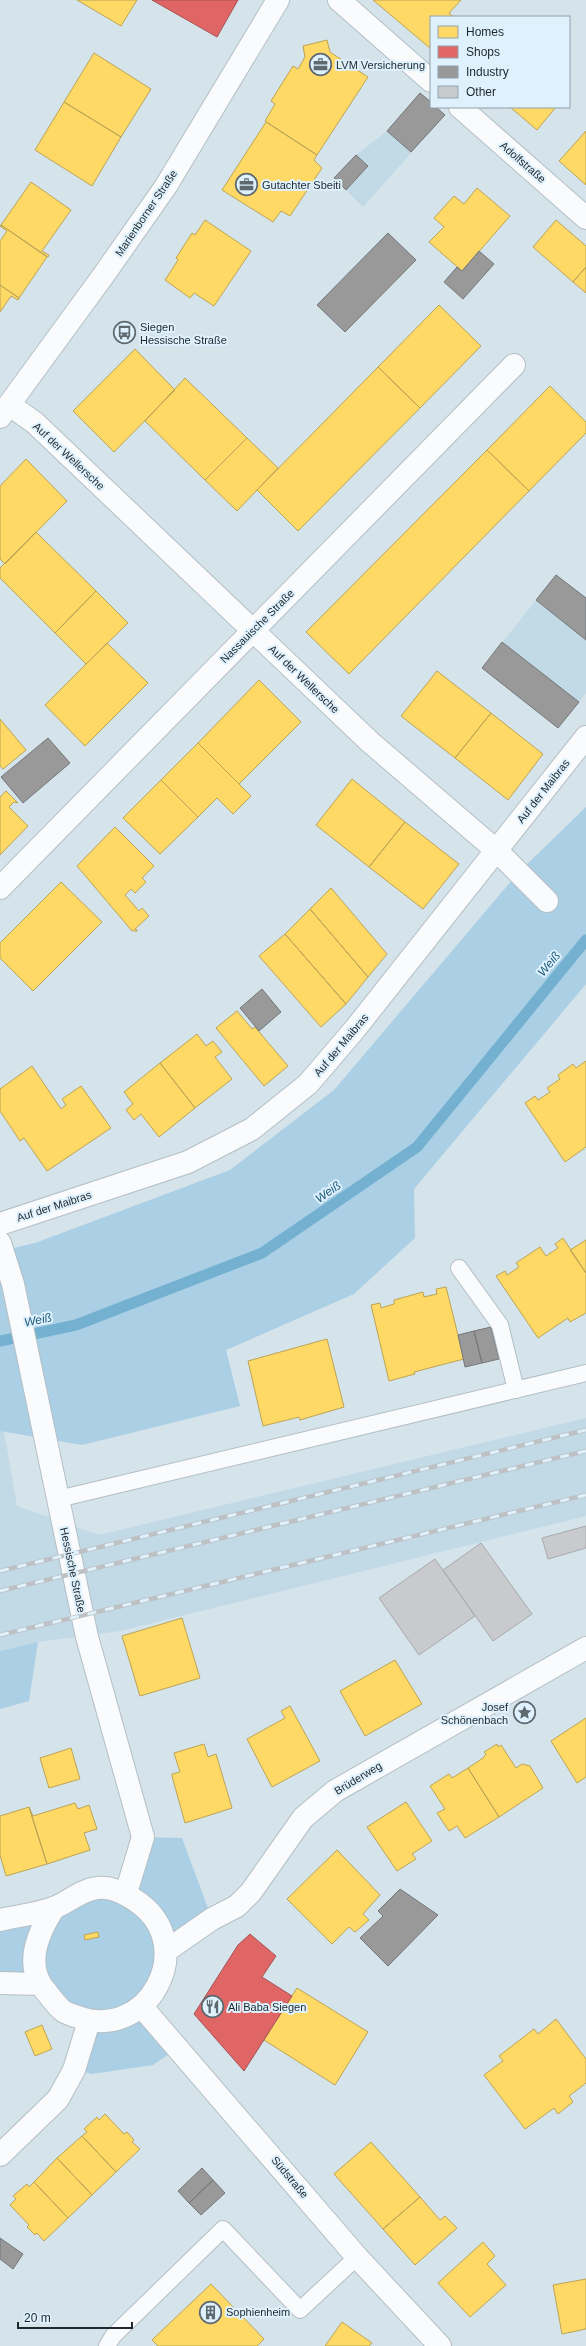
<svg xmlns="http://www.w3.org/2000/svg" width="586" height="2346" font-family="Helvetica,sans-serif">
<rect width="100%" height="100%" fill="#d5e3eb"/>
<path fill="#c2d9e6" d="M420,93L431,102V107H436L445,115L363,207L334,178L356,155L387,131Z
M556,575L586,598V693L558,728L482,668Z
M586,1418V1516L120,1631L38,1642L0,1651V1431H4L17,1506L99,1535Z"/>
<path fill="#abcfe4" d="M586,807V984L414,1189L415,1238L354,1294L226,1350L240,1406L82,1445L0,1431V1251L35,1243L230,1170L334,1090L519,872Z
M38,1642L29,1701L0,1709V1651Z
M143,1837L182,1838L212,1919L166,1951L142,2007L178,2048L153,2065L92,2074L74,2070L89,2021L40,1984L0,1983V1920L125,1893Z"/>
<path fill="#ffd966" stroke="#bca455" d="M77,0H137L121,26Z
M373,0H461L449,13L454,17H431V49Z
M327,40L330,52L368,77L317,155L265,121L275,104L271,101L293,66L298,69L305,57L303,46Z
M94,53L151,89L121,137L64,102Z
M64,102L121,137L92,186L35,150Z
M510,107H556L537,130Z
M266,122L317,155L314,160L322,168L290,216L281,211L273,222L222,190Z
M586,131V185L559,161Z
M31,182L71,210L42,251L49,255L48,257L1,225Z
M477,188L510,216L462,271L429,242L444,227L434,218L454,196L464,204Z
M205,220L251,251L214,306L194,293L190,298L165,280L178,260L176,258L192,233L195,235Z
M556,220L586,246V267L573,282L533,247Z
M1,225L47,257L19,298L0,285V241L7,231L0,226Z
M586,267V293L573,282Z
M0,285L19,298L18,300L11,296L0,312Z
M439,305L481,346L420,408L378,367Z
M135,349L175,390L114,452L73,411Z
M378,367L420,408L298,531L257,490Z
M185,378L247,438L205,480L145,421Z
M550,386L586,422V433L529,491L487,450Z
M247,438L278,468L237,511L205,480Z
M487,450L529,491L349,674L306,632Z
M26,459L67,501L5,564L0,559V486Z
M36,532L96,591L55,633L0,578V568Z
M96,591L128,623L86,664L55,633Z
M107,643L148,683L85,746L45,705Z
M437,671L491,713L455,758L401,716Z
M259,680L301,722L239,784L198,743Z
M491,713L543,754L508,800L455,758Z
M0,719L26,750L3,769L0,766Z
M198,743L251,796L233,814L217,798L198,817L161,780Z
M352,779L405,822L369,867L316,825Z
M161,780L198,817L160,854L123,818Z
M6,791L18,803L14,802L9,807L28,826L0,855V797Z
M405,822L459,864L423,909L369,867Z
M115,827L154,866L142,878L146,882L135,893L131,889L125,895L139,911L142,908L149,916L135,929L137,930L136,932L134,930L132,931L77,866Z
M61,882L102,922L33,991L0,958V943Z
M331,888L387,954L368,977L310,909Z
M310,909L368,977L346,1004L285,934Z
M285,934L346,1004L321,1027L259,956Z
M237,1011L252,1029L255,1027L288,1066L264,1086L216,1028Z
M197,1034L206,1046L213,1041L222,1052L215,1057L232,1079L195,1108L160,1063Z
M586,1061V1147L565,1162L525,1103L535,1096L538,1100L550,1092L547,1088L560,1079L558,1075L573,1064L576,1068Z
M160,1063L195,1108L159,1137L141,1114L134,1120L126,1110L133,1104L124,1092Z
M32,1066L61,1109L66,1105L62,1099L81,1086L111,1128L47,1171L24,1138L20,1141L0,1111V1089Z
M563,1238L586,1273V1313L570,1322L568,1318L538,1338L496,1276L505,1271L507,1275L519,1267L516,1263L540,1247L546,1256L558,1248L555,1244Z
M586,1240V1273L570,1250Z
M446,1287L464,1359L414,1372L415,1374L389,1381L371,1305L380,1303L381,1308L394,1304V1300L423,1292L424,1297L437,1294L436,1289Z
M327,1339L344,1407L300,1420L299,1417L263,1426L248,1361Z
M182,1618L200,1678L140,1696L122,1636Z
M395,1660L422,1704L365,1736L340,1691Z
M290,1706L320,1761L272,1787L247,1739L285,1718L281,1711Z
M586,1718V1777L577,1783L551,1741Z
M204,1744L208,1757L216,1754L232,1808L185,1823L172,1776V1774L180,1772L174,1753Z
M497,1744L498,1747L501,1745L516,1768L522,1764L530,1766L543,1788L499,1817L468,1768L483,1758L486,1754L484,1752Z
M71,1748L80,1779L49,1788L40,1758Z
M468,1768L499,1817L465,1838L457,1826L449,1831L437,1813L445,1809L430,1786L449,1774L452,1778Z
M406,1802L432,1841L412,1854L416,1859L397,1871L367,1827Z
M75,1803L78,1809L89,1805L97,1829L84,1833L90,1850L47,1864L29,1807L33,1816Z
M29,1807L47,1864L6,1876L0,1855V1816Z
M337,1850L380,1895L363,1914L369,1920L355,1932L349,1927L332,1944L287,1899Z
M98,1932L99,1937L85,1940L84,1935Z
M297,1988L368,2032L335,2085L264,2040Z
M556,2019L586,2059V2083L569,2096L573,2102L558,2114L554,2108L525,2129L484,2075L503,2061L499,2056L534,2029L538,2034Z
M42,2025L52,2049L35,2056L25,2032Z
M105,2114L124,2134L127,2132L134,2140L132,2142L140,2149L116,2172L82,2136L87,2132L84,2129L97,2117L99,2120Z
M82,2136L116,2172L92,2195L57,2158Z
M371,2142L420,2197L383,2229L334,2174Z
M57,2158L92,2195L68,2218L34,2182Z
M34,2182L68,2218L44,2241L37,2233L35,2235L27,2227L29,2225L10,2205L16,2199L13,2196L27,2184L29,2187Z
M420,2197L440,2220L445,2216L457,2228L415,2265L383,2229Z
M483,2242L495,2256L487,2264L506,2285L470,2317L438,2283Z
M586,2279V2329L562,2334L553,2285Z
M211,2284L264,2339L257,2346H158L152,2340Z
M342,2322L372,2343L369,2346H325Z"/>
<path fill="#e06666" stroke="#a65355" d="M152,0H238L217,37Z
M250,1934L276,1956L262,1977L292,1996L244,2071L194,2014L238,1945Z"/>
<path fill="#999" stroke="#747779" d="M420,93L431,102V107H436L445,115L411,152L387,131Z
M356,155L368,166L346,190L334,178Z
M388,233L416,260L345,332L317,305Z
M479,251L494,264L463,299L444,282L457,267L462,271Z
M556,575L586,598V640L536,600Z
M502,642L579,702L558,728L482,668Z
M48,738L70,763L23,803L1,777Z
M262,989L281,1012L259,1031L240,1008Z
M491,1327L499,1359L482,1363L474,1331Z
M474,1331L482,1363L465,1367L458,1335Z
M400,1889L438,1915L388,1966L360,1938L383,1916L378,1911Z
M202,2168L213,2180L189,2203L178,2191Z
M213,2180L225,2193L201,2215L189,2203Z
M0,2238L23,2254L13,2269L0,2259Z"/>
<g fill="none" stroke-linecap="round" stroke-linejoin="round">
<path stroke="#74b1d1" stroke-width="11" d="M0,1341L76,1325L262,1253L417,1147L586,940"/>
</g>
<path fill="#c9cacd" stroke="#a8aaac" d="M586,1526V1548L548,1559L542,1538Z
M481,1543L532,1614L493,1641L443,1570Z
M435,1559L475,1616L419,1655L379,1598Z"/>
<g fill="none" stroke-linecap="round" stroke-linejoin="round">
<defs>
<path id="lane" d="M459,1268L500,1325L516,1390
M58,1499L586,1373
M107,2346L113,2336L223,2229L300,2310L357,2257"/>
<path id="street" d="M339,0L431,81
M460,107L586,218
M10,405L35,423L370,742L497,851L547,901
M0,888L514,365
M0,1224L188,1162L252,1129L308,1084L355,1029L586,737
M0,1243L13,1284L87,1637L143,1837L126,1893
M142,2007L357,2257L440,2346
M0,2155L58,2099L74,2070L89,2021"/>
<path id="secondary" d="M0,417L103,276L166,186L278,0
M0,1920C17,1916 37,1914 53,1908C68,1903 80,1890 97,1888C112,1886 128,1895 139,1903C199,1947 148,2042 78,2017C73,2015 66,2014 62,2010C55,2004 50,1996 44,1989C24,1964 39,1931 54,1908
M166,1951L212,1919L237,1906L251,1892L303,1818L335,1791L586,1648
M0,1983L40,1984"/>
</defs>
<use href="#lane" stroke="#b4bfc6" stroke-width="18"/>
<use href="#street" stroke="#b4bfc6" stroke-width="24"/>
<use href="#secondary" stroke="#b4bfc6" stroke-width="24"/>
<use href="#lane" stroke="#f9fbfc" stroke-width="16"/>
<use href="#street" stroke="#f9fbfc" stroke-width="22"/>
<use href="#secondary" stroke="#f9fbfc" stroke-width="22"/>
<defs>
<path id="rail" d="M0,1571L586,1430
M0,1591L586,1451
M0,1635L586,1495"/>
</defs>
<use href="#rail" stroke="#bec1c3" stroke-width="4.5"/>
<use href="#rail" stroke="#def1fd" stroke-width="3" stroke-dasharray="9" stroke-linecap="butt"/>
</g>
<defs>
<symbol id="office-ring" viewBox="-11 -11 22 22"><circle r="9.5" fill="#def1fd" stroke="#5f6970" stroke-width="1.5"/><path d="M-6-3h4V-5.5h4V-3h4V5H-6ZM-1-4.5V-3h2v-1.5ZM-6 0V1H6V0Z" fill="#5f6970"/></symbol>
<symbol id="bus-ring" viewBox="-11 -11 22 22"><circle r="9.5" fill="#def1fd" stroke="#5f6970" stroke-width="1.5"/><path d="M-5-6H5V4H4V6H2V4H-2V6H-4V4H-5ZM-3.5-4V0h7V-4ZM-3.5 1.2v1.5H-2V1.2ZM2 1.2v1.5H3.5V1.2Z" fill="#5f6970"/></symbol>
<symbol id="sight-ring" viewBox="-11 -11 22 22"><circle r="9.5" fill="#def1fd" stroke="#5f6970" stroke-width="1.5"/><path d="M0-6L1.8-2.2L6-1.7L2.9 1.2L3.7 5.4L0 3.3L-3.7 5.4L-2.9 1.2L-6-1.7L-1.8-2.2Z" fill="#5f6970"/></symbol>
<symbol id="restaurant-ring" viewBox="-11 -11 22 22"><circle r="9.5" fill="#def1fd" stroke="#5f6970" stroke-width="1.5"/><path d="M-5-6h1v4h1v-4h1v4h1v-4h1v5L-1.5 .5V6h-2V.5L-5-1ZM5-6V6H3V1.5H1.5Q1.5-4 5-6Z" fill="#5f6970"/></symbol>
<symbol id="building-ring" viewBox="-11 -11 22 22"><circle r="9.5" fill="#def1fd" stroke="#5f6970" stroke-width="1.5"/><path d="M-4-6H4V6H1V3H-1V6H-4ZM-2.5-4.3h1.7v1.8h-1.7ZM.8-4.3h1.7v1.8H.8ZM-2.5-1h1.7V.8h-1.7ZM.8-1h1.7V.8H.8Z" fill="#5f6970"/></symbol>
</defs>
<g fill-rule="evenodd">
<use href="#office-ring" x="308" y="52" width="25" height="25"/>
<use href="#office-ring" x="234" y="172" width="25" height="25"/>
<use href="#bus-ring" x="112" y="320" width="25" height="25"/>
<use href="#sight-ring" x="512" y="1700" width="25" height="25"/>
<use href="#restaurant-ring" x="200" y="1994" width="25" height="25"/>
<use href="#building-ring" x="198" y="2300" width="25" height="25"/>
</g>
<g text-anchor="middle" stroke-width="4" stroke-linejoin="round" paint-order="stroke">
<g font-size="11" fill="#1f282d" stroke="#def1fd" text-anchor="start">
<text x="336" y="69">LVM Versicherung</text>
<text x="262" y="189">Gutachter Sbeiti</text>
<text x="140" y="331">Siegen<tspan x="140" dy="13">Hessische Straße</tspan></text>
<text x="508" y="1711" text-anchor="end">Josef<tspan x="508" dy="13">Schönenbach</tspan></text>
<text x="228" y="2011">Ali Baba Siegen</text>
<text x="226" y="2316">Sophienheim</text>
</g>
<g font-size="11" fill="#1f282d" stroke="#def1fd">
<text transform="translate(523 162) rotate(41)" y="4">Adolfstraße</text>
<text transform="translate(146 213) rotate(-56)" y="4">Marienborner Straße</text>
<text transform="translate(69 456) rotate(43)" y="4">Auf der Wellersche</text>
<text transform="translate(257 626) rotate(-45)" y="4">Nassauische Straße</text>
<text transform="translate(304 679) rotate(44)" y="4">Auf der Wellersche</text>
<text transform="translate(543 791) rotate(-52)" y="4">Auf der Maibras</text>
<text transform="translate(341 1045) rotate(-50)" y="4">Auf der Maibras</text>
<text transform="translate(54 1206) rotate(-18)" y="4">Auf der Maibras</text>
<text transform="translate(73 1570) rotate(78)" y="4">Hessische Straße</text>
<text transform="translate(358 1778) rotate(-31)" y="4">Brüderweg</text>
<text transform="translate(290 2177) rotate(50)" y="4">Südstraße</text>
</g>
<g font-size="12" font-style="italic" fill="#205d7b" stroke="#def1fd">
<text transform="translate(549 964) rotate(-51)" y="4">Weiß</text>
<text transform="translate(328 1192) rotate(-35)" y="4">Weiß</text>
<text transform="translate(38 1320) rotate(-12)" y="4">Weiß</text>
</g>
</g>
<rect x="430" y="16" width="140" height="92" fill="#def1fd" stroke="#92a1aa"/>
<rect x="438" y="26" width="20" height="12" fill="#ffd966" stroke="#92a1aa"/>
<text x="466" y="36" font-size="12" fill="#1f282d">Homes</text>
<rect x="438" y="46" width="20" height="12" fill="#e06666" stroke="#92a1aa"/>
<text x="466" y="56" font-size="12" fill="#1f282d">Shops</text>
<rect x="438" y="66" width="20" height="12" fill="#999999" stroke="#92a1aa"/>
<text x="466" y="76" font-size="12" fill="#1f282d">Industry</text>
<rect x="438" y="86" width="20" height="12" fill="#c9cacd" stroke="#92a1aa"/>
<text x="466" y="96" font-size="12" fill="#1f282d">Other</text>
<path d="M18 2322v6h114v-6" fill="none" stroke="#1f282d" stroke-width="2"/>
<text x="24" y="2322" font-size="12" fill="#1f282d" stroke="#def1fd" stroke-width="3" paint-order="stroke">20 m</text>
</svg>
